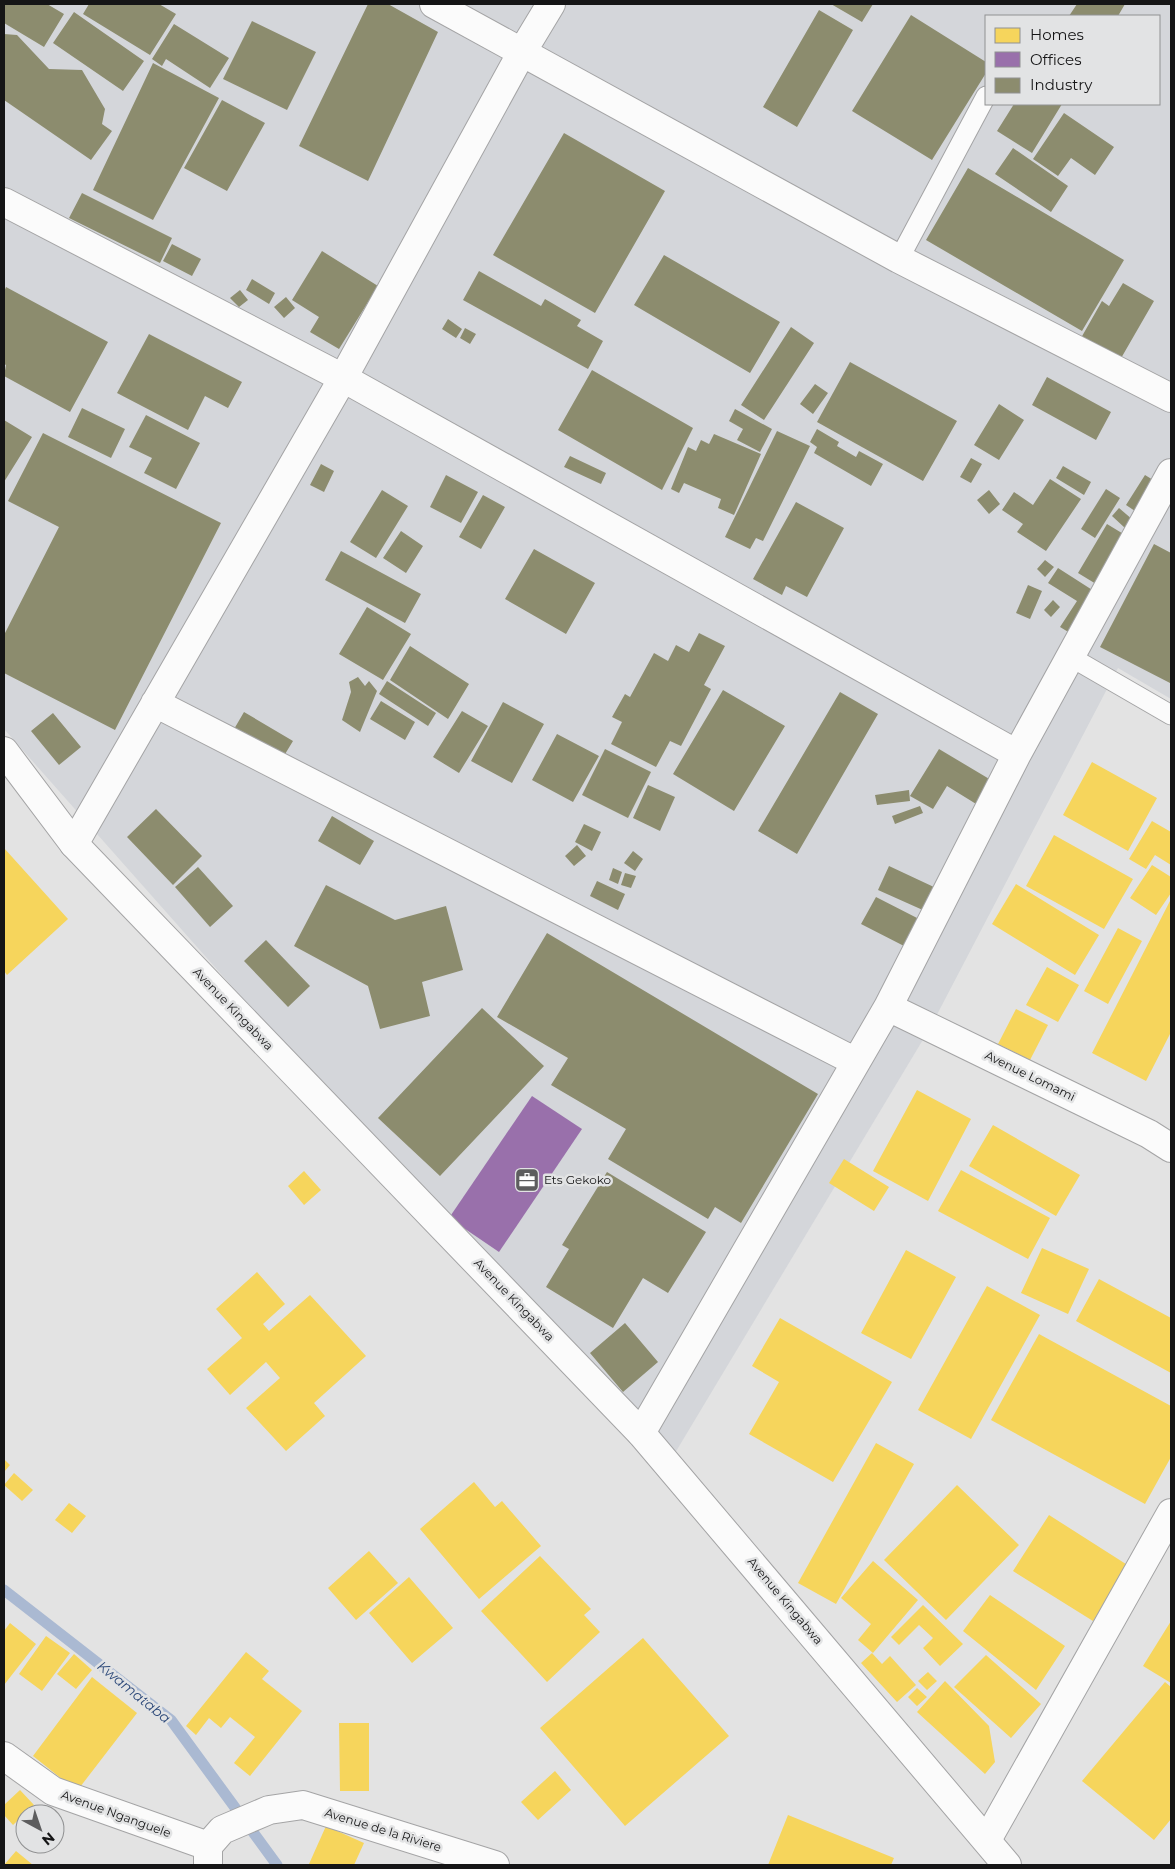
<svg xmlns="http://www.w3.org/2000/svg" width="1175" height="1869" font-family="Montserrat,sans-serif">
<rect width="100%" height="100%" fill="#e3e3e3"/>
<path fill="#d4d6da" fill-rule="evenodd" d="M4,4H1171V699L1118,668L930,1028L663,1473L4,729ZM986,16H1159V104H986Z"/>
<path fill="#f6d55c" d="M1092,762L1157,798L1128,851L1063,815Z
M1152,821L1171,832V865L1155,855L1146,869L1129,859Z
M1054,835L1133,879L1104,929L1026,886Z
M4,848L68,919L7,975L4,971Z
M1152,865L1171,877V893L1156,915L1130,898Z
M1016,884L1099,935L1075,975L992,924Z
M1171,899V1032L1146,1081L1092,1053Z
M1118,928L1142,941L1108,1004L1084,991Z
M1047,967L1079,985L1058,1022L1026,1005Z
M1016,1009L1048,1025L1030,1060L998,1044Z
M917,1090L971,1119L928,1201L873,1171Z
M993,1125L1080,1175L1056,1216L969,1166Z
M844,1159L889,1187L874,1211L829,1183Z
M961,1170L1050,1218L1028,1259L938,1211Z
M304,1171L321,1190L304,1205L288,1186Z
M1042,1248L1089,1269L1068,1314L1021,1293Z
M906,1250L956,1277L911,1359L861,1333Z
M257,1272L285,1304L263,1324L269,1331L310,1295L366,1356L314,1403L325,1416L286,1451L246,1408L280,1378L266,1362L230,1395L207,1369L242,1338L216,1309Z
M1099,1279L1171,1318V1373L1076,1321Z
M987,1286L1040,1315L971,1439L918,1410Z
M780,1318L892,1382L833,1482L749,1434L779,1382L752,1366Z
M1039,1334L1171,1406V1457L1145,1504L991,1420Z
M876,1443L914,1464L836,1604L798,1583Z
M4,1459L10,1465L4,1472Z
M14,1473L33,1490L22,1501L4,1485Z
M474,1482L495,1507L502,1501L541,1546L479,1599L420,1529Z
M957,1485L1019,1545L946,1620L884,1560Z
M69,1503L86,1516L72,1533L55,1520Z
M1049,1515L1129,1566L1093,1621L1013,1571Z
M369,1551L398,1583L356,1620L328,1588Z
M540,1556L591,1609L584,1615L600,1632L547,1682L481,1611Z
M873,1561L918,1600L873,1653L858,1640L871,1624L841,1598Z
M409,1577L453,1628L412,1663L369,1613Z
M990,1595L1065,1646L1036,1690L963,1631Z
M923,1605L963,1644L940,1666L923,1648L933,1638L919,1625L899,1645L891,1637Z
M1171,1621V1683L1143,1666Z
M10,1623L36,1644L4,1685V1631Z
M46,1636L70,1653L42,1691L19,1674Z
M643,1638L729,1736L625,1826L540,1728Z
M246,1652L269,1671L262,1679L302,1711L250,1776L234,1763L255,1737L230,1717L221,1728L209,1718L196,1735L186,1726Z
M872,1653L882,1664L890,1656L916,1685L897,1702L861,1663Z
M74,1654L92,1670L76,1689L57,1674Z
M986,1655L1041,1704L1011,1738L954,1687Z
M928,1672L937,1681L927,1690L918,1681Z
M92,1677L137,1713L77,1791L33,1756Z
M945,1681L989,1726L995,1762L985,1774L917,1712Z
M1165,1682L1171,1687V1819L1154,1840L1082,1781Z
M917,1688L927,1697L917,1706L908,1697Z
M339,1723H369V1791H340Z
M555,1771L571,1790L538,1820L521,1802Z
M20,1790L34,1805L13,1825L4,1815V1805Z
M788,1815L894,1858L891,1865H768Z
M326,1826L364,1843L354,1865L309,1864Z
M16,1851L33,1865H4Z"/>
<path fill="#9970ab" d="M532,1096L582,1129L499,1252L449,1218Z"/>
<path fill="#8c8c6e" d="M4,4H47L64,14L44,47L4,23Z
M89,4H159L176,14L150,55L83,14Z
M368,4H388L438,32L368,181L299,146Z
M831,4H873L862,22Z
M1077,4H1125L1118,16H1069Z
M819,10L853,30L797,127L763,107Z
M74,12L144,61L123,91L53,43Z
M911,15L986,62V73L932,160L852,111Z
M252,21L316,52L287,110L223,79Z
M174,24L229,58L210,88L166,59L162,66L152,59Z
M4,34L17,35L49,69L82,70L105,109L102,124L112,131L91,160L4,100Z
M153,63L219,98L153,220L93,190Z
M222,100L265,123L227,191L184,168Z
M1014,104H1062L1032,153L997,131Z
M1064,113L1114,147L1095,175L1071,158L1058,176L1033,159Z
M564,133L665,191L595,313L493,255Z
M1013,148L1068,186L1051,212L995,174Z
M968,168L1124,260L1082,331L926,240Z
M82,193L172,238L160,263L69,218Z
M172,244L201,259L192,276L163,261Z
M322,251L378,286L339,349L310,332L319,317L292,300Z
M664,255L780,322L750,373L634,305Z
M479,271L541,306L545,299L581,320L577,326L603,341L588,369L463,300Z
M252,279L275,293L269,304L246,290Z
M1123,283L1154,301L1120,360L1081,338L1102,301L1109,306Z
M6,287L108,342L70,412L4,376L6,365L4,364V292Z
M240,290L248,300L239,307L230,298Z
M286,297L295,308L284,318L274,307Z
M448,319L462,329L456,338L442,329Z
M791,327L814,343L764,420L741,405Z
M465,328L476,334L470,344L460,338Z
M149,334L242,382L228,408L205,396L188,430L117,393Z
M850,362L957,421L923,481L817,422Z
M592,370L693,428L662,490L558,430Z
M1047,377L1111,412L1096,440L1032,405Z
M815,384L828,393L813,414L800,404Z
M999,404L1024,420L999,460L974,445Z
M82,408L125,429L111,458L68,437Z
M735,409L772,429L760,452L737,440L743,429L729,421Z
M146,415L200,443L176,489L144,473L152,458L129,447Z
M4,420L32,437L4,482Z
M817,429L839,442L837,446L856,457L859,451L883,464L871,486L814,453L817,447L810,442Z
M777,431L810,446L763,541L756,538L750,549L725,537Z
M43,433L221,523L115,730L4,673V635L59,527L8,501Z
M714,434L761,454L734,515L718,508L721,499L684,483L679,493L671,489L688,447L696,451L701,440L709,444Z
M570,456L606,473L601,484L564,467Z
M971,458L982,464L971,483L960,477Z
M321,464L334,471L324,492L310,485Z
M1063,466L1091,482L1084,495L1056,478Z
M446,475L478,492L461,523L430,507Z
M1145,475L1158,483L1138,513L1126,505Z
M1050,479L1081,499L1046,551L1017,532L1023,524L1002,510L1014,492L1033,505Z
M1106,489L1120,498L1095,538L1081,529Z
M382,490L408,506L376,558L350,542Z
M989,490L1000,504L989,514L977,500Z
M483,495L505,507L481,549L459,537Z
M796,502L844,528L807,597L786,586L782,595L753,579Z
M1119,508L1133,520L1125,528L1112,516Z
M1107,524L1130,538L1101,587L1078,573Z
M401,531L423,546L406,573L383,558Z
M1154,544L1171,553L1170,683L1100,647Z
M534,549L595,583L566,634L505,599Z
M341,551L421,594L405,623L325,580Z
M1045,560L1054,567L1045,577L1037,569Z
M1058,568L1097,593L1070,633L1060,627L1077,601L1048,583Z
M1028,585L1042,591L1030,619L1016,613Z
M1053,600L1060,607L1051,617L1044,610Z
M367,607L411,634L383,680L339,654Z
M699,633L725,646L704,685L711,689L681,746L670,741L656,767L611,744L622,722L612,717L625,694L630,697L654,653L668,661L676,645L689,652Z
M410,646L469,684L448,719L390,680Z
M358,677L365,686L369,681L377,691L360,732L342,720L351,692L349,682Z
M387,681L436,713L428,726L379,694Z
M723,690L785,726L734,811L673,774Z
M840,692L878,714L797,854L758,831Z
M381,701L415,722L405,740L370,719Z
M503,702L544,724L512,783L471,761Z
M462,711L488,726L459,773L433,757Z
M244,712L293,741L279,764L230,736Z
M53,713L81,747L59,765L31,731Z
M557,734L599,756L573,802L532,780Z
M605,749L651,772L628,818L582,795Z
M939,749L996,783L981,807L947,786L933,809L910,796Z
M648,785L675,797L660,831L633,818Z
M909,790L910,801L877,805L875,795Z
M920,806L923,813L895,824L892,816Z
M156,809L202,856L173,885L127,837Z
M332,816L374,841L360,865L318,841Z
M584,824L601,832L592,851L575,842Z
M577,845L586,856L574,866L565,856Z
M633,851L643,859L635,871L624,863Z
M889,866L936,888L925,911L878,890Z
M198,867L233,906L210,927L175,887Z
M613,868L622,872L618,884L609,880Z
M625,873L636,876L631,888L621,885Z
M597,881L625,894L618,910L590,896Z
M326,885L395,920L446,906L463,970L422,982L430,1016L380,1029L368,986L294,946Z
M876,897L919,919L904,946L861,924Z
M547,933L818,1094L741,1223L715,1207L708,1219L608,1159L626,1129L551,1085L568,1058L497,1017Z
M266,940L310,986L288,1007L244,961Z
M482,1008L544,1066L440,1176L378,1118Z
M607,1172L706,1232L668,1293L643,1278L613,1328L546,1287L569,1249L562,1245Z
M625,1323L658,1362L623,1392L590,1353Z"/>
<g fill="none" stroke-linecap="round" stroke-linejoin="round">
<path stroke="#aab9d2" stroke-width="11" d="M4,1590L171,1720L277,1865"/>
<defs>
<path id="service" d="M899,259L986,96
M1069,656L1171,715"/>
<path id="minor" d="M434,4L899,259L1171,398
M4,202L343,378L1017,754
M155,703L856,1062
M74,844L343,378L522,52L551,4
M888,1007L1149,1134L1171,1148
M641,1433L888,1007L1017,754L1171,473
M4,1756L53,1791L208,1846
M987,1840L1171,1513
M208,1865V1846L222,1830L269,1810L303,1805L495,1865"/>
<path id="tertiary" d="M4,751L74,844L641,1433L1007,1865"/>
</defs>
<use href="#service" stroke="#a4a4a5" stroke-width="21"/>
<use href="#minor" stroke="#a4a4a5" stroke-width="30"/>
<use href="#tertiary" stroke="#a4a4a5" stroke-width="30"/>
<use href="#service" stroke="#fbfbfb" stroke-width="19"/>
<use href="#minor" stroke="#fbfbfb" stroke-width="28"/>
<use href="#tertiary" stroke="#fbfbfb" stroke-width="28"/>
</g>
<defs>
<symbol id="office-square" viewBox="-11 -11 22 22"><rect x="-9" y="-9" width="18" height="18" rx="4" fill="#5d5d5e" stroke="#e2e3e4"/><path d="M-6-3h4V-5.5h4V-3h4V5H-6ZM-1-4.5V-3h2v-1.5ZM-6 0V1H6V0Z" fill="#fff"/></symbol>
</defs>
<g fill-rule="evenodd">
<use href="#office-square" x="513" y="1166" width="28" height="28"/>
</g>
<g text-anchor="middle" stroke-width="5" stroke-linejoin="round" paint-order="stroke">
<g font-size="12" fill="#151516" stroke="#e2e3e4">
<text transform="translate(233 1009) rotate(46)" y="4">Avenue Kingabwa</text>
<text transform="translate(1030 1076) rotate(26)" y="4">Avenue Lomami</text>
<text transform="translate(514 1300) rotate(46)" y="4">Avenue Kingabwa</text>
<text transform="translate(785 1601) rotate(50)" y="4">Avenue Kingabwa</text>
<text transform="translate(116 1814) rotate(20)" y="4">Avenue Nganguele</text>
<text transform="translate(383 1830) rotate(17)" y="4">Avenue de la Riviere</text>
</g>
<g font-size="12" fill="#151516" stroke="#e2e3e4" text-anchor="start">
<text x="544" y="1184">Ets Gekoko</text>
</g>
<g font-size="14" font-style="italic" fill="#2d4979" stroke="#e2e3e4">
<text transform="translate(134 1692) rotate(39)" y="5">Kwamataba</text>
</g>
</g>
<rect width="1175" height="1869" fill="none" stroke="#151516" stroke-width="10"/>
<rect x="985" y="15" width="175" height="90" fill="#e2e3e4" stroke="#909192"/>
<rect x="995" y="28" width="25" height="15" fill="#f6d55c" stroke="#909192"/>
<text x="1030" y="40" font-size="15" fill="#151516">Homes</text>
<rect x="995" y="52" width="25" height="15" fill="#9970ab" stroke="#909192"/>
<text x="1030" y="65" font-size="15" fill="#151516">Offices</text>
<rect x="995" y="78" width="25" height="15" fill="#8c8c6e" stroke="#909192"/>
<text x="1030" y="90" font-size="15" fill="#151516">Industry</text>
<g transform="translate(40 1829) rotate(140)"><circle r="24" fill="#e2e3e4" stroke="#909192"/>
<path d="M0-4L9 19L0 12L-9 19Z" fill="#5d5d5e"/>
<text y="-8" font-size="14" font-weight="bold" text-anchor="middle" fill="#151516">N</text>
</g>
</svg>
